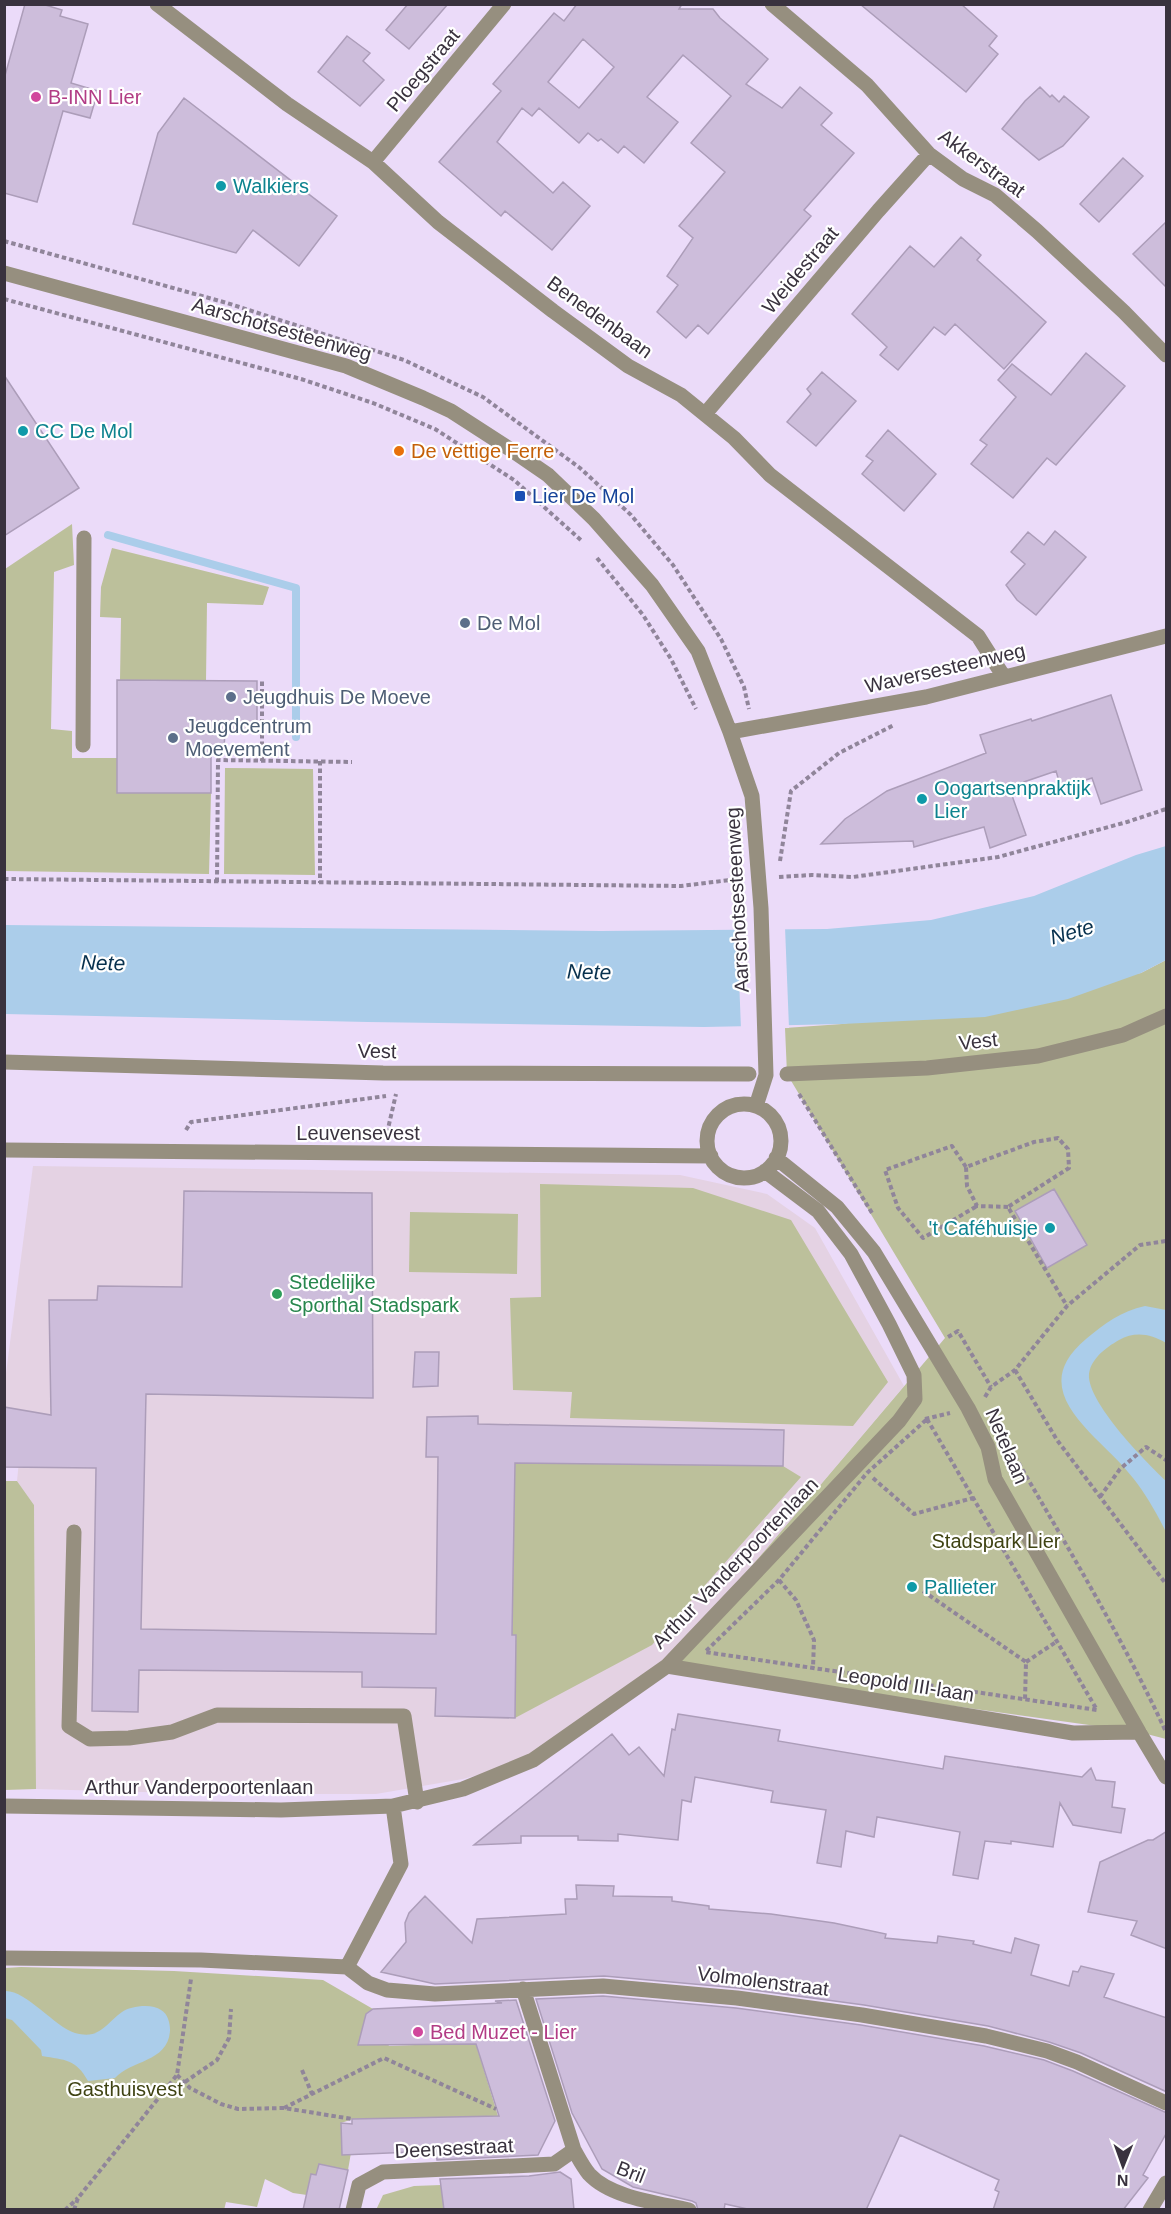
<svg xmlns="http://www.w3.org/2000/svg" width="1171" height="2214" font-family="Arial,sans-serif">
<rect width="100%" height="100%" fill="#ebdbf9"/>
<path fill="#e4d2e3" d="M33,1166L680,1175L767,1194L815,1228L904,1386L667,1666L533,1760L463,1779L376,1794H214L36,1789L34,1505L17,1481L24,1411L5,1407V1381Z"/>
<path fill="#bcc09b" d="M72,524L74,565L54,572L51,729L72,731V758H117V792L211,793L209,874L5,871V569Z
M112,548L269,587L263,605L207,603L206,681L120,680L121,618L100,617L101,587Z
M225,768L313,769L315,875L224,874Z
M1166,960V1739L1139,1732L667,1666L945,1338L787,1074L785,1028L842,1024L1141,973Z
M540,1184L693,1188L791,1220L888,1382L853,1426L570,1418L572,1392L513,1390L510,1298L541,1297Z
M410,1212L518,1214L517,1274L409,1272Z
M515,1463L783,1466L801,1477L652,1645L515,1718L516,1636L512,1635Z
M4,1481H17L34,1505L36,1789L5,1790Z
M21,1967L174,1971L323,1980L373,2009L366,2014L359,2044H388L389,2046L467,2043V2045L476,2044L498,2116L353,2119L341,2123L342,2147H352L348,2170L319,2164L316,2175L312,2174L307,2195L293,2193L265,2179L257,2207L226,2202L224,2210H5V1968Z
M441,2185L444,2209L376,2210L383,2195L414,2186Z"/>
<path fill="#abcdea" d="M1166,846V960L1141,973L1068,999L985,1017L842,1024L704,1027L368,1022L5,1014V925L601,931L827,929L931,920L1034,896L1136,855Z
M1145,1306L1166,1310V1343C1151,1334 1135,1331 1119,1340C1105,1348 1088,1361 1089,1378C1092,1407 1145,1461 1166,1481V1532C1157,1514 1146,1494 1133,1478C1102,1436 1021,1393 1086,1339C1104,1324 1121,1311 1145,1306Z
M5,1991C26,1990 55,2027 75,2033C100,2040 105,2024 122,2012C130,2006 152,2003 161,2010C168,2014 170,2023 170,2030C169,2062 131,2060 115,2078L88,2081C76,2059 65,2060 42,2056L41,2050L12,2020L5,2018Z"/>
<path fill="#ebdbf9" d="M737,927H785L789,1028L741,1029Z"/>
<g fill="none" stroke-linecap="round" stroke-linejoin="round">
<path stroke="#abcdea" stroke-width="8" d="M108,535L296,588V737"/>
</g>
<path fill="#cdbddb" stroke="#ac9db9" stroke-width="1.5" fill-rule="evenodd" d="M25,4H42L62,10L60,16L88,24L71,83L98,91L90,118L63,111L37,202L4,193V79Z
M408,4H448L409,49L386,30Z
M577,4H682L679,9H713L720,18L768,59L746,84L782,108L800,87L832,113L821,125L854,153L804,210L811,216L708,334L698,325L686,338L657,312L678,285L667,276L693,238L679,226L725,172L691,143L731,96L683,55L647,97L678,122L644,163L624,146L618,153L601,139L598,141L588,133L579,143L539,108L532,116L522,108L497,142L553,193L563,182L590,206L552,250L505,211L501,216L439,162L501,91L493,84L554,13L564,21ZM583,39L614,67L579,108L548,82Z
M860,4H961L997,36L989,46L998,54L966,92Z
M347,36L370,53L363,61L384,80L360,106L318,72Z
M1040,87L1050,97L1052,95L1059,102L1064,96L1089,117L1063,146L1039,160L1002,129L1025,101Z
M184,98L337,216L299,266L253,230L236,253L133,224L158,133Z
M1123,158L1143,176L1099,222L1080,204Z
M1167,221V288L1133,254Z
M961,237L981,255L977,260L1046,322L1004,369L955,324L945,335L934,327L898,370L880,355L887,347L852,314L910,246L934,267Z
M1086,353L1125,386L1056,465L1047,458L1013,498L971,464L987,445L980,440L1016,397L998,380L1012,364L1051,395Z
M822,372L856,401L816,446L787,422L811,394L807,389Z
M4,375L79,488L4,536Z
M888,430L936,474L904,511L862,474L873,461L866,456Z
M1055,531L1086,557L1036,615L1017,600L1006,585L1025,564L1011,552L1028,532L1044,545Z
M117,680L257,681V731H225L224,749H211V793H117Z
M1111,695L1142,790L1101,804L1092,778L1061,788L1056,771L1009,787L1026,835L990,848L984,827L914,847L913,841L821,844L845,819L887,791L986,753L980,735L1031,719L1032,721Z
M1054,1189L1087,1245L1047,1268L1015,1211Z
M184,1191L372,1193L373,1398L146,1394L141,1629L436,1634L438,1457H426L427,1417L478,1416V1424L784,1430L783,1466L515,1463L512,1635H516L515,1718L435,1716L436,1688L362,1687V1672L139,1670L138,1712L92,1711L96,1468L4,1467V1407L51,1415L49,1300H97L98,1286L182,1287Z
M415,1352H439L438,1386L413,1387Z
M678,1714L780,1730L778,1741L943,1769L945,1756L1082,1777L1091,1768L1096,1780L1115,1782L1112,1807L1125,1809L1121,1833L1073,1825L1060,1803L1053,1847L1011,1841V1844L985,1841L978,1879L953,1875L960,1832L877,1817L874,1837L846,1831L841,1867L817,1863L826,1810L771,1802L773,1791L695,1777L691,1802L682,1800L678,1840L618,1834V1841L578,1840V1836H521V1843L474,1845L612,1734L629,1755L639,1747L664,1776L672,1729L675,1730Z
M1167,1831V1949L1131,1935L1137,1921L1088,1912L1100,1862L1148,1840H1153Z
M576,1885L614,1886L613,1896L672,1897V1901L709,1906V1909L771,1914L834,1923L886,1934L885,1938L937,1943L938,1936L974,1941L973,1944L1011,1953L1015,1938L1039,1945L1031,1975L1069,1986L1073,1971L1078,1972L1081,1966L1114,1974L1104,1997L1167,2018V2092L1081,2053L1049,2042L988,2026L864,2005L738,1988L604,1976L435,1984L381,1972L406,1942L405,1923L409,1913L425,1896L472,1943L477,1919L566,1914L565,1899H577Z
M603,1996L736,2008L861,2025L984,2046L1044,2060L1073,2071L1167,2113V2132L1143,2175L1148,2178L1123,2210H993L999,2192L995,2190L999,2180L900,2135L866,2210H752L725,2204L724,2210H698L696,2203L692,2201L633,2187L602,2169L572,2113L536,1999Z
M516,2000L555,2121L538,2155L437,2160L436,2151L342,2155L341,2123L352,2124V2119L499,2116L476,2044L358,2045L366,2014L373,2009L502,2003L495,2001Z
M319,2164L348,2170L339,2210H303L311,2174L316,2175Z
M560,2172L571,2179L574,2210H444L440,2179L529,2176Z"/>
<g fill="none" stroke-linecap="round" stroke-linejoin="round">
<path stroke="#90859a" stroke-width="4" stroke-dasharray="4.5 3" stroke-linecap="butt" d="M4,241L227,303L404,360L483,397L580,468L631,515L673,565L721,639L744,687L749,709
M4,299L301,379L373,403L435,429L514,480L582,541
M597,558L643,615L671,659L696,709
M262,761V681
M320,761V883
M780,861L791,791L839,753L894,725
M779,877L812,875L853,877L998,857L1127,822L1166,809
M4,879L681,886L738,879
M217,882L218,760L352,762
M799,1094L872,1213
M186,1130L191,1122L386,1096
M387,1133L396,1094
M966,1167L952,1146L885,1170L898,1208L923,1238L977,1206
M1008,1207L977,1206L967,1186L966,1167L1034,1142L1058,1138L1068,1149L1069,1168L1008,1207L1067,1306
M948,1337L958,1331L991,1387
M1015,1370L1057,1440L1166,1584
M985,1397L991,1387L1015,1370L1067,1306L1140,1245L1166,1241
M925,1419L950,1413
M927,1419L1097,1710L705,1652L779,1580L867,1473Z
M1011,1450C1065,1543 1121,1635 1166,1732
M873,1478L914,1514L973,1498
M1100,1497L1120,1469L1146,1447L1166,1460
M779,1580L796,1600L814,1640L813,1668
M923,1591L1026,1662L1025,1700
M1026,1662L1056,1642
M302,2070L312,2094
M177,2075L190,2088L221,2104L238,2109L284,2108L352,2119
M185,2082L217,2060L229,2038L231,2009
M284,2108L384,2058L496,2109
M65,2210L78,2198
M74,2210L78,2198L177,2075L191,1979"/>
<path stroke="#968f7f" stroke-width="15" d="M157,4L287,104L373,162L438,222L553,311L628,366L681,395L734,438L770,475L978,636L1004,677
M772,4L867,85L929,154L963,179L995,195L1037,231L1124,312L1166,355
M373,162L504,4
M4,273L346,366L423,398L451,411L516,453L548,475L594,519L652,585L698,651L730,732L752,796L761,908L766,1075L756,1106
M705,414L878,211L929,154
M730,732L926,697L1166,636
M83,745L84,538
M4,1062L383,1073L749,1074
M787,1074L927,1068L1038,1056L1123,1035L1166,1016
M707 1141a37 37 0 1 1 74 0a37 37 0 1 1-74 0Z
M4,1150L711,1156
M776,1158L837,1207L874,1252L968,1408L988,1447L995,1479L1139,1732L1166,1777
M74,1532L69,1726L90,1739L129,1738L172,1732L217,1715L404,1716L417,1802
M667,1666L1073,1733L1139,1732
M4,1806L281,1810L393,1806L463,1789L533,1760L667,1666L899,1421L915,1399L914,1375L889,1324L851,1254L818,1211L765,1171
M4,1958L201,1960L347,1967
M347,1967L368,1983L387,1990L435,1994L603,1986L737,1998L862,2015L986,2036L1047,2051L1077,2062L1166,2103
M347,1967L401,1864L393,1806
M523,1989L574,2150C578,2157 583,2167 589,2174C611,2198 659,2203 689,2210
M353,2210L359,2185L383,2172L554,2164L574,2150
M1150,2210L1166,2183"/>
</g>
<g fill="#d1479c" stroke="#fff" stroke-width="2">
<circle cx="36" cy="97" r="6"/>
<circle cx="418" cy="2032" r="6"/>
</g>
<g fill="#0f9aa8" stroke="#fff" stroke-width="2">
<circle cx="221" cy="186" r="6"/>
<circle cx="23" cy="431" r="6"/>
<circle cx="922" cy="799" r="6"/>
<circle cx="1050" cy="1228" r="6"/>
<circle cx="912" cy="1587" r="6"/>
</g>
<circle fill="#e8710a" stroke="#fff" stroke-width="2" cx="399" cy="451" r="6"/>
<rect fill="#1a4fb4" stroke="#fff" stroke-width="2" x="514" y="490" width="12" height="12" rx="3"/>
<g fill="#5c6f8a" stroke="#fff" stroke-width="2">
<circle cx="465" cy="623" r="6"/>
<circle cx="231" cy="697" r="6"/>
<circle cx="173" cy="738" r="6"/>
</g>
<circle fill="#2e9e5b" stroke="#fff" stroke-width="2" cx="277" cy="1294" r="6"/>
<g text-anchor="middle" stroke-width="4.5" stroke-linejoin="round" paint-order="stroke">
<g font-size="20" fill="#39323e" stroke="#fff">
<text transform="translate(423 70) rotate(-50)" y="7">Ploegstraat</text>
<text transform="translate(982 163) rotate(36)" y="7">Akkerstraat</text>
<text transform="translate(800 270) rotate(-50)" y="7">Weidestraat</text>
<text transform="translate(600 317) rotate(36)" y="7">Benedenbaan</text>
<text transform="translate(282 329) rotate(16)" y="7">Aarschotsesteenweg</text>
<text transform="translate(945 668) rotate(-13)" y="7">Waversesteenweg</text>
<text transform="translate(737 900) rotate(-93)" y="7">Aarschotsesteenweg</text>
<text transform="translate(978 1041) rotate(-6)" y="7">Vest</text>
<text transform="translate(377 1051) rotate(1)" y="7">Vest</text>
<text x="358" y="1140">Leuvensevest</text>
<text transform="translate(1007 1446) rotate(67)" y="7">Netelaan</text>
<text transform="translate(735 1563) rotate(-46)" y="7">Arthur Vanderpoortenlaan</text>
<text transform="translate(906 1684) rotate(9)" y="7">Leopold III-laan</text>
<text x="199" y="1794">Arthur Vanderpoortenlaan</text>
<text transform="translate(763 1981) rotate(7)" y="7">Volmolenstraat</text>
<text transform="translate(454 2148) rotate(-3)" y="7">Deensestraat</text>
<text transform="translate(631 2172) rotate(21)" y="7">Bril</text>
</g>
<g font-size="20" fill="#b23c85" stroke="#fff" text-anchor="start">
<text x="48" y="104">B-INN Lier</text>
<text x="430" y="2039">Bed Muzet - Lier</text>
</g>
<g font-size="20" fill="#0d838f" stroke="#fff" text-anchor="start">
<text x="233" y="193">Walkiers</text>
<text x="35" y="438">CC De Mol</text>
<text x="934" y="795">Oogartsenpraktijk<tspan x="934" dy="23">Lier</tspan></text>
<text x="1038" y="1235" text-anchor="end">'t Caféhuisje</text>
<text x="924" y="1594">Pallieter</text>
</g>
<g font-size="20" fill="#c56008" stroke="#fff" text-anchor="start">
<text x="411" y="458">De vettige Ferre</text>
</g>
<g font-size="20" fill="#164399" stroke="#fff" text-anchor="start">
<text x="532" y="503">Lier De Mol</text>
</g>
<g font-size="20" fill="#4e5e75" stroke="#fff" text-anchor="start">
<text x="477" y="630">De Mol</text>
<text x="243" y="704">Jeugdhuis De Moeve</text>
<text x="185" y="733">Jeugdcentrum<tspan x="185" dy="23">Moevement</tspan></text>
</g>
<g font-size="20" fill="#27864d" stroke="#fff" text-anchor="start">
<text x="289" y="1289">Stedelijke<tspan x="289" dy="23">Sporthal Stadspark</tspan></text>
</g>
<g font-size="20" fill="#3f4313" stroke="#fff">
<text x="996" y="1548">Stadspark Lier</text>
<text x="125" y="2096">Gasthuisvest</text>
</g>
<g font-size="21" font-style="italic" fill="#08314e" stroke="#fff">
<text transform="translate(1072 932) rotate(-16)" y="7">Nete</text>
<text transform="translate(103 963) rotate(1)" y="7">Nete</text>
<text transform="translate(589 972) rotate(1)" y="7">Nete</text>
</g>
</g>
<rect width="1171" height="2214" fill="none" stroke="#39323e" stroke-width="12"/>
<g transform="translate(1123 2166) rotate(181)" stroke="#ffffff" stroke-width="4.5" paint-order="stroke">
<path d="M0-4.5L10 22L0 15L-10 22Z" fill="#39323e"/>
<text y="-9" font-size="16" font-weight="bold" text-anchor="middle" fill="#39323e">N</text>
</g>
</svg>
